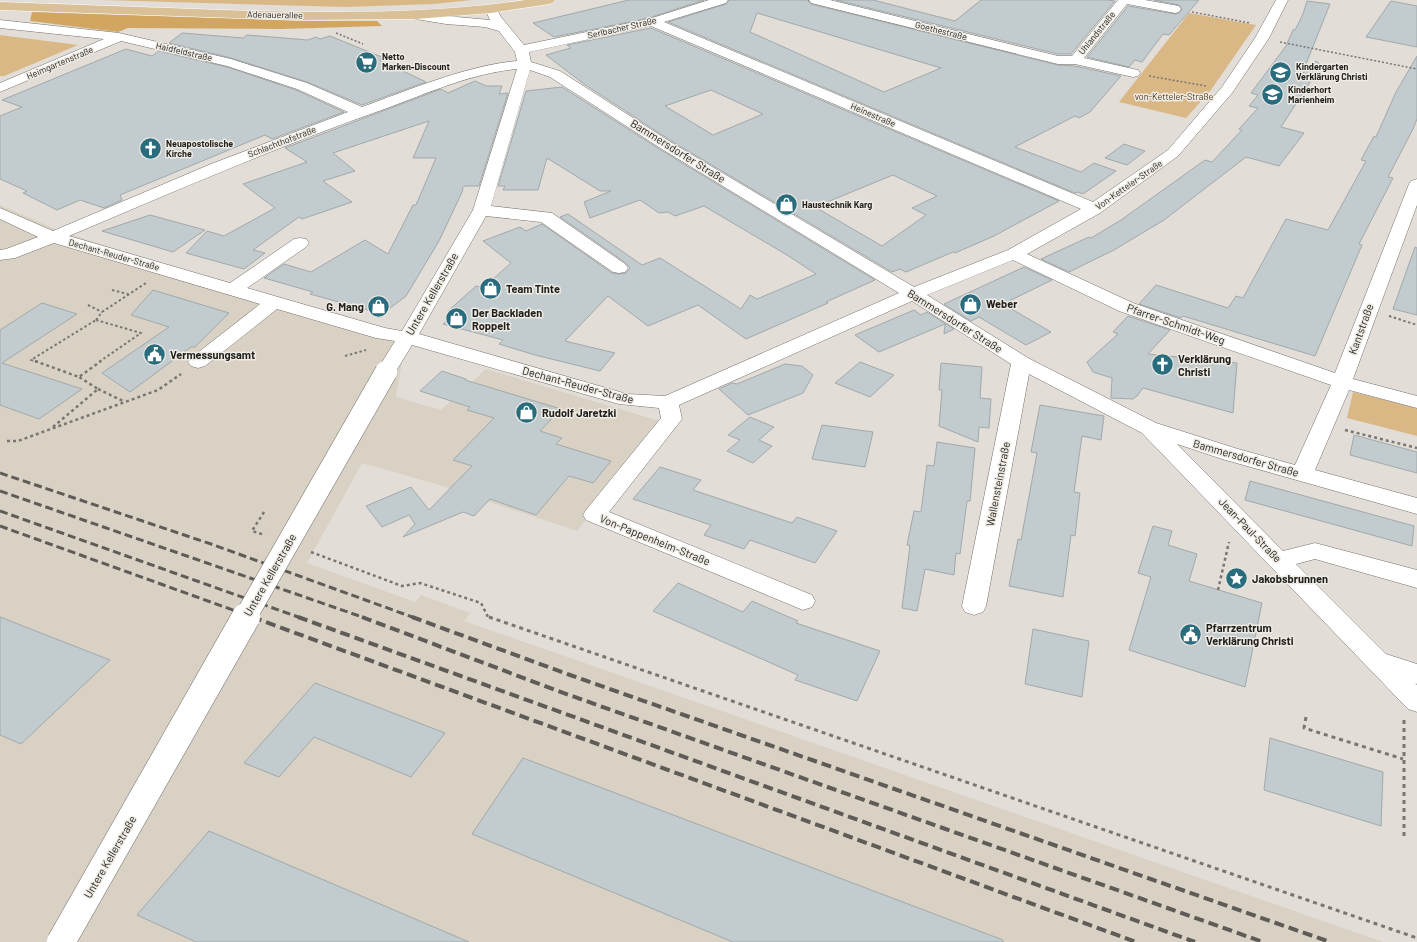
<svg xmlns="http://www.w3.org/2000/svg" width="1417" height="942" font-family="Barlow,sans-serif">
<rect width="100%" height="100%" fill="#e2ddd7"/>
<path fill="#d9d1c4" d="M0,205L62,232L406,339L396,397L441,410L486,369L663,422L577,531L436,484L362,463L307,563L415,602L421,595L470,613L464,621L1383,942H0Z"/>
<path fill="#d9b886" d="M102,0H472L434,4L345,7Z
M1189,13L1256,25L1211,90L1186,118L1119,102Z
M0,35L78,45L4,76H0Z
M1353,392L1417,408V436L1347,418Z"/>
<path fill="#d2a660" d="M32,12L312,21H377L382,26L280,29L128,28L118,32L30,21Z"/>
<path fill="#c2cbcd" stroke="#a1a9ab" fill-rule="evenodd" d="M629,0H704L649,18L554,37L533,23Z
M729,0H808L811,4L1058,65L1075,66L1121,76L1090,112L1079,118L1075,116L1015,147L1081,172L1094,163L1116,171L1083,194L1078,192L1075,193L668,22L726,4ZM757,13L941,68L884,92L750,32Z
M836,0H873L955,21L981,0H1108L1115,1L1071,54H1058Z
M1154,0H1199L1169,35L1163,34L1142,62L1135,60L1129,67L1087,57L1128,6L1175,14L1179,13L1182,10L1179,5Z
M1307,1L1330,4L1302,74L1316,61L1321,65L1281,127L1304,133L1279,166L1246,157L1164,220L1114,250L1069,272L1041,259L1089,237L1091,238L1121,220L1205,160L1212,162L1242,130L1239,129L1258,108L1249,106L1258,95L1251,93L1286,46L1293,30H1295L1303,14Z
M1391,1L1417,6V47L1366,37Z
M651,28L1059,201L994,236L955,253L953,252L906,272L900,269L892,272L673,142L584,84L546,55L571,48L567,45ZM711,90L763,114L713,135L665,106ZM893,175L937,196L912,208L926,215L882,246L815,207Z
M182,33L243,38L247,35L308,40L316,37L320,39L330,36L384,58L380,60L426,82L362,105L307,82L231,58L169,43Z
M126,49L152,56L159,51L227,67L296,90L344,112L272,139L265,135L120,195L122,200L104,208L80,200L57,210L23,193L27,191L0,179V116L22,107L2,100Z
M1417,56V119L1413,129L1388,177L1393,178L1359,244L1362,245L1315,356L1183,316L1181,318L1139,304L1156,285L1228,308L1236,296L1243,298L1286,219L1328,230L1366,161L1361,160L1374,136L1376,137L1396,92Z
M475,81L486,86H502L499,94L508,93L479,186H465L462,189L463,190L439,241L406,296L382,314L310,294L313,292L264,278L284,264L311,272L365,240L388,254L413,205H416L436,158H413L429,121L333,153L355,171L323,181L352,202L302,219L299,217L253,250L265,253L244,269L186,253L207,231L224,236L275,208L243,184L307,162L285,148L441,89L448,93Z
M562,87L661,150L875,280L826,302L828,303L746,339L698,305L648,326L608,296L565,341L615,353L600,371L535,355L499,344L503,340L443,324L456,313L448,311L476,286L483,288L511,263L483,241L520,227L526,231L542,224L612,273L619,274L626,273L630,268L626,263L560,217L568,214L642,265L660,258L741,309L750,295L757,299L816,274L787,255L704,206L675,216L668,212L659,213L640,200L590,218L584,202L611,191H600L547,158L538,190H503L505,186H498L526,91Z
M1124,144L1145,151L1127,165L1105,158Z
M150,215L205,230L173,252L102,231Z
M1415,247L1417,248V315L1393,309Z
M1024,267L1052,280L1003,304L1051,332L1026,345L979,317L971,321L944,304Z
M153,290L229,313L195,347H191L130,392L102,373L169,327L131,315Z
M42,303L77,314L2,363L82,389L39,419L0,405V330Z
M914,310L921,315L927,312L954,329L944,334L945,324L879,352L855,335Z
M1128,316L1170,330L1148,354L1237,363L1233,413L1143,388L1137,396L1133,399L1111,398L1112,378L1093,372L1087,362L1118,334L1113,332Z
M860,362L894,375L870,397L835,383Z
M941,363L982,367L980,398L991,399L989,428L979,427L978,442L939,426L942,390H939Z
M785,364L802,366L813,375L803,393L748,415L719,389L732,383L737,384Z
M442,371L466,379L465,380L561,409L540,431L562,438L556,444L611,461L593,483L569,476L536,515L490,499L474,516L463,512L403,537L415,524L409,515L382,527L366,506L411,487L429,510L472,466L453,460L494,418L467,410L470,407L420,391Z
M1040,405L1104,416L1101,440L1082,436L1074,492L1080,493L1075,536L1071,535L1063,597L1009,586L1018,539L1021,540L1037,453L1031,452Z
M750,417L774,427L759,440L772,446L753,463L727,451L740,440L728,435Z
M822,425L873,432L865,467L812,459Z
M1354,435L1417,452V473L1350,455Z
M937,442L975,448L970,501H967L960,554L956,553L954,575L925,569L917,611L902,608L910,546L907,545L914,511L921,512L927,465L934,466Z
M660,467L701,480L693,490L792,523L797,517L837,531L815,563L750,540L744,549L704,535L711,525L633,499Z
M1250,481L1414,526L1412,546L1245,500Z
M1153,526L1172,531L1168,545L1197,554L1189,581L1262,603L1245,687L1129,650L1151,577L1138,573Z
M678,583L743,612L752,601L798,621L796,623L880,651L857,701L795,680L798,675L653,611Z
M0,617L110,660L21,744L0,735Z
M1033,629L1089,641L1082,697L1025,684Z
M315,683L445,733L411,777L314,737L279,777L244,763Z
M1270,738L1383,772L1381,826L1264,790Z
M523,758L1003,940V942H733L472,834Z
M209,831L469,942H196L137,915Z"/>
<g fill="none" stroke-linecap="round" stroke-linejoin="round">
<defs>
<path id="minor" d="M709,0H728L726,3L664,22L1093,202L1168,150L1222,87L1255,38L1276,0H1288L1269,38L1232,93L1178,156L1100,213L1027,254L1133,303L1335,373L1409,184L1411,181L1417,179V205L1353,379L1417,396V408L1349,390L1315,470L1417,498V514L1222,459L1177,444L1283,551L1315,543L1417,570V588L1315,559L1296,564L1386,654L1417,664V684L1415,683L1417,685V712L1408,709L1142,433L1029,374L986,606L983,612L974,615L965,612L962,606L1011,364L912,301L679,405L682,419L609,512L812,595L815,601L812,607L803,610L586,520L583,515L586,510L661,418L659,408L619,404L412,345L393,376L386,378L379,376L376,372L395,341L376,338L277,309L205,366L198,368L191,366L188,362L191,358L260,304L54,243L15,258L0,260V250L6,249L38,237L0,219V208L53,231L211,164L348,112L297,89L227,66L121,41L0,92V83L104,39L0,28V20L119,33L231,59L307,83L362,107C409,90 468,65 517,61L515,52L499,31L485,27L446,24L416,19L412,18L410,15L412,12L416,11L446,16L490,20L485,9L487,6H495L501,17L524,45L649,19ZM651,26L1081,209L1008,250L914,287L672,143L560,71L531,62L529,52ZM517,69L473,210L402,331L385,328L247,288L306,247L309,243L306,239L300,238L294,239L230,283L69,236C175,191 281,145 390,107C430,92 473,73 517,69ZM530,70L550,77L662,149L899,293L665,396L627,394L419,334L486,216L541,222L613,272L619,273L625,272L628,268L625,264L552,213L491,206ZM1013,260L1119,311L1331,385L1295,465L1238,449L1156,423L1028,358L927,295Z
M809,0H830L1058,56H1072L1118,0H1145L1179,6L1181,9L1179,12L1175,13L1127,4L1084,58L1138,70L1140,73L1138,76L1133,77L1075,64H1058L811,3Z"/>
<path id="major" d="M525,0H555L553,3L549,4L491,13L416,19L296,20L0,10V2C74,5 149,7 223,10C324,13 425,15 525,0Z"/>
</defs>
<use href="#minor" stroke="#74706a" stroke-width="1"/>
<use href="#major" stroke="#fff" stroke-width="1"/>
<path stroke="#797672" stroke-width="1.5" stroke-dasharray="2 2" stroke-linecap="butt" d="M1192,12L1250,23
M336,33L363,44
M1280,42L1417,69
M1149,76L1206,86"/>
<path stroke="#797672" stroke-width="2" stroke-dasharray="2.5 2.5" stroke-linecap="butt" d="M112,290L128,294
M88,305L102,312
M1389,316L1417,325
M96,320L141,333L99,362
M96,320L102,312L146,283
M345,356L366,350
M38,362L31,360L96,320"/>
<path stroke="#797672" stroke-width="2.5" stroke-dasharray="3 3" stroke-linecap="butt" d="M35,361L79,377L101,361
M98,389L125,402
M53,427L98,389L79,377
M1345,430L1417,448
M7,441H18L158,390L181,374
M264,512L252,531L265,535
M311,552L402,586L420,583L481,603L488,617L492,618
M1218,590L1229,542"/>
<path stroke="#797672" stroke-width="3" stroke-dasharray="4 4" stroke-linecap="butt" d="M489,617L1417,938
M1306,717L1304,728L1403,759
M1404,720V840"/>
<use href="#minor" fill="#fff" fill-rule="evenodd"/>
<use href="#major" fill="#d9c097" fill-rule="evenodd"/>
<path stroke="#5f5c58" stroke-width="3" stroke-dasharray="8 4" stroke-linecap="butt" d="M0,473L211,544L415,618
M0,491L365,618
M0,511L301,618
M0,526L255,618"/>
<path stroke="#5f5c58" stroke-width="4" stroke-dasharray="10 5" stroke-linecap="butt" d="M252,617L1136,942
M298,617L1195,942
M362,617L558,691L1263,942
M412,617L570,675L1330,942"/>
<defs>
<path id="minor-bridge-far1" d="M245,618L386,372"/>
<path id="minor-bridge" d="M61,942L246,617"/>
</defs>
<use href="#minor-bridge-far1" stroke="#74706a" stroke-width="23" stroke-linecap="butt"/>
<use href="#minor-bridge" stroke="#74706a" stroke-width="29" stroke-linecap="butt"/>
<use href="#minor-bridge-far1" stroke="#fff" stroke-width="22"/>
<use href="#minor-bridge" stroke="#fff" stroke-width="28"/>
</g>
<defs>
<symbol id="supermarket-disc" viewBox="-11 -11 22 22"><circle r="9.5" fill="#296c7d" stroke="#efebe4"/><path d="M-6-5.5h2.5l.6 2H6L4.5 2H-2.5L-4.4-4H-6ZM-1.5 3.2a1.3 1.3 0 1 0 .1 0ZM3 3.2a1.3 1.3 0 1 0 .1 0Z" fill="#fff"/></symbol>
<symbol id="school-disc" viewBox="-11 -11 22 22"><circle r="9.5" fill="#296c7d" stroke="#efebe4"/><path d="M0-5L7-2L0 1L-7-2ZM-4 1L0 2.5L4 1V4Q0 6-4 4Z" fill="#fff"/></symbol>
<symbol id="church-disc" viewBox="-11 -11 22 22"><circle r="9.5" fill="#296c7d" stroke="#efebe4"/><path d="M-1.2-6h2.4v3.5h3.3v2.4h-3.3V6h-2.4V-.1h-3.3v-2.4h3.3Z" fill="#fff"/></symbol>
<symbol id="shop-disc" viewBox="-11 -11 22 22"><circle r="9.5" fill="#296c7d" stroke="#efebe4"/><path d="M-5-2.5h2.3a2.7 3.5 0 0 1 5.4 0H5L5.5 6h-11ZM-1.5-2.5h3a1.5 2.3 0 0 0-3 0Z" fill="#fff"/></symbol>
<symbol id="civic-disc" viewBox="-11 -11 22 22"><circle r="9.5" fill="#296c7d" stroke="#efebe4"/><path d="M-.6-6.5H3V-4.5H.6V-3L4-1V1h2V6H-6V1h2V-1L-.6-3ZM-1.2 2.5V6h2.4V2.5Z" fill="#fff"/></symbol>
<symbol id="sight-disc" viewBox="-11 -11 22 22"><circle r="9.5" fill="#296c7d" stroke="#efebe4"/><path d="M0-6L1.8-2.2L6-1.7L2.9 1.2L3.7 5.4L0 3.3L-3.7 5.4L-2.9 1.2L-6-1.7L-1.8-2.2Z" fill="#fff"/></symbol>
</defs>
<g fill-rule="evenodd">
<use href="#supermarket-disc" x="354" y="50" width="25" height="25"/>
<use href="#school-disc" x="1268" y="60" width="25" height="25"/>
<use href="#school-disc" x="1260" y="82" width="25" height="25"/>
<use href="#church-disc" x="138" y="136" width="25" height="25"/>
<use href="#shop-disc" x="774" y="192" width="25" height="25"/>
<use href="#shop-disc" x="478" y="276" width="25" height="25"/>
<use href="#shop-disc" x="958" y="292" width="25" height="25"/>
<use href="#shop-disc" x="366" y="294" width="25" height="25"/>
<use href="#shop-disc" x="444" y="306" width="25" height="25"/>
<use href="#civic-disc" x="142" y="342" width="25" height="25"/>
<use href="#church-disc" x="1150" y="352" width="25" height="25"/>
<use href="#shop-disc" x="514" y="400" width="25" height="25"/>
<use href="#sight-disc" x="1224" y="566" width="25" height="25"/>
<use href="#civic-disc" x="1178" y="622" width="25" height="25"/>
</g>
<g text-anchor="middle" stroke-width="3" stroke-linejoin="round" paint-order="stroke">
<g font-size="9" fill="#201f1c" stroke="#efebe4">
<text transform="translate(275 15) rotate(1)" y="3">Adenauerallee</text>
<text transform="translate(622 28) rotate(-13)" y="3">Serlbacher Straße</text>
<text transform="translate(941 31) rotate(14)" y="3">Goethestraße</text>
<text transform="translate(1097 33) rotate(-51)" y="3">Uhlandstraße</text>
<text transform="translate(184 52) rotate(13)" y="3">Haidfeldstraße</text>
<text transform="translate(60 63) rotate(-23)" y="3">Heimgartenstraße</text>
<text transform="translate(873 115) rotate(23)" y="3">Heinestraße</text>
<text transform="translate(282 142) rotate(-21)" y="3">Schlachthofstraße</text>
<text transform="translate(1129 185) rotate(-35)" y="3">Von-Ketteler-Straße</text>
<text transform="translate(114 255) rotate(16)" y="3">Dechant-Reuder-Straße</text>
</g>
<g font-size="9" font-weight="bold" fill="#201f1c" stroke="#efebe4" text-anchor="start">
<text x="382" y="60">Netto<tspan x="382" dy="10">Marken-Discount</tspan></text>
<text x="1296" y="70">Kindergarten<tspan x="1296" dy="10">Verklärung Christi</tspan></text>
<text x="1288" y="93">Kinderhort<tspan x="1288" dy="10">Marienheim</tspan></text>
<text x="166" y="147">Neuapostolische<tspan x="166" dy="10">Kirche</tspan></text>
<text x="802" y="208">Haustechnik Karg</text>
</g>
<g font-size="9" fill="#4d3a1c" stroke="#efebe4">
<text x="1174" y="100">von-Ketteler-Straße</text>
</g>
<g font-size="11" fill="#201f1c" stroke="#efebe4">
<text transform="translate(678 151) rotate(32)" y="4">Bammersdorfer Straße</text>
<text transform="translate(432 294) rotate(-60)" y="4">Untere Kellerstraße</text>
<text transform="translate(955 321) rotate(32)" y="4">Bammersdorfer Straße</text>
<text transform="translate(1176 324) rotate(19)" y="4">Pfarrer-Schmidt-Weg</text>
<text transform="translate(1361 329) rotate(-70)" y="4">Kantstraße</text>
<text transform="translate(578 385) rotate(15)" y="4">Dechant-Reuder-Straße</text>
<text transform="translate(1246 458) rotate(16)" y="4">Bammersdorfer Straße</text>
<text transform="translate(998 484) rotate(-79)" y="4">Wallensteinstraße</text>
<text transform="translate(1250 530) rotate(46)" y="4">Jean-Paul-Straße</text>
<text transform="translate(655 540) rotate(22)" y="4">Von-Pappenheim-Straße</text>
<text transform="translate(270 575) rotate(-60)" y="4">Untere Kellerstraße</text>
<text transform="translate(110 857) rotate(-60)" y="4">Untere Kellerstraße</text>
</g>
<g font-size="11" font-weight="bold" fill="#201f1c" stroke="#efebe4" text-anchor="start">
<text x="506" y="293">Team Tinte</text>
<text x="986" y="308">Weber</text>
<text x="364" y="311" text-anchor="end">G. Mang</text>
<text x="472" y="317">Der Backladen<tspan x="472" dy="13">Roppelt</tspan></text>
<text x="170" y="359">Vermessungsamt</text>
<text x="1178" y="363">Verklärung<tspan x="1178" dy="13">Christi</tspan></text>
<text x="542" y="417">Rudolf Jaretzki</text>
<text x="1252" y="583">Jakobsbrunnen</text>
<text x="1206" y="632">Pfarrzentrum<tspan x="1206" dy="13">Verklärung Christi</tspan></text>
</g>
</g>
</svg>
